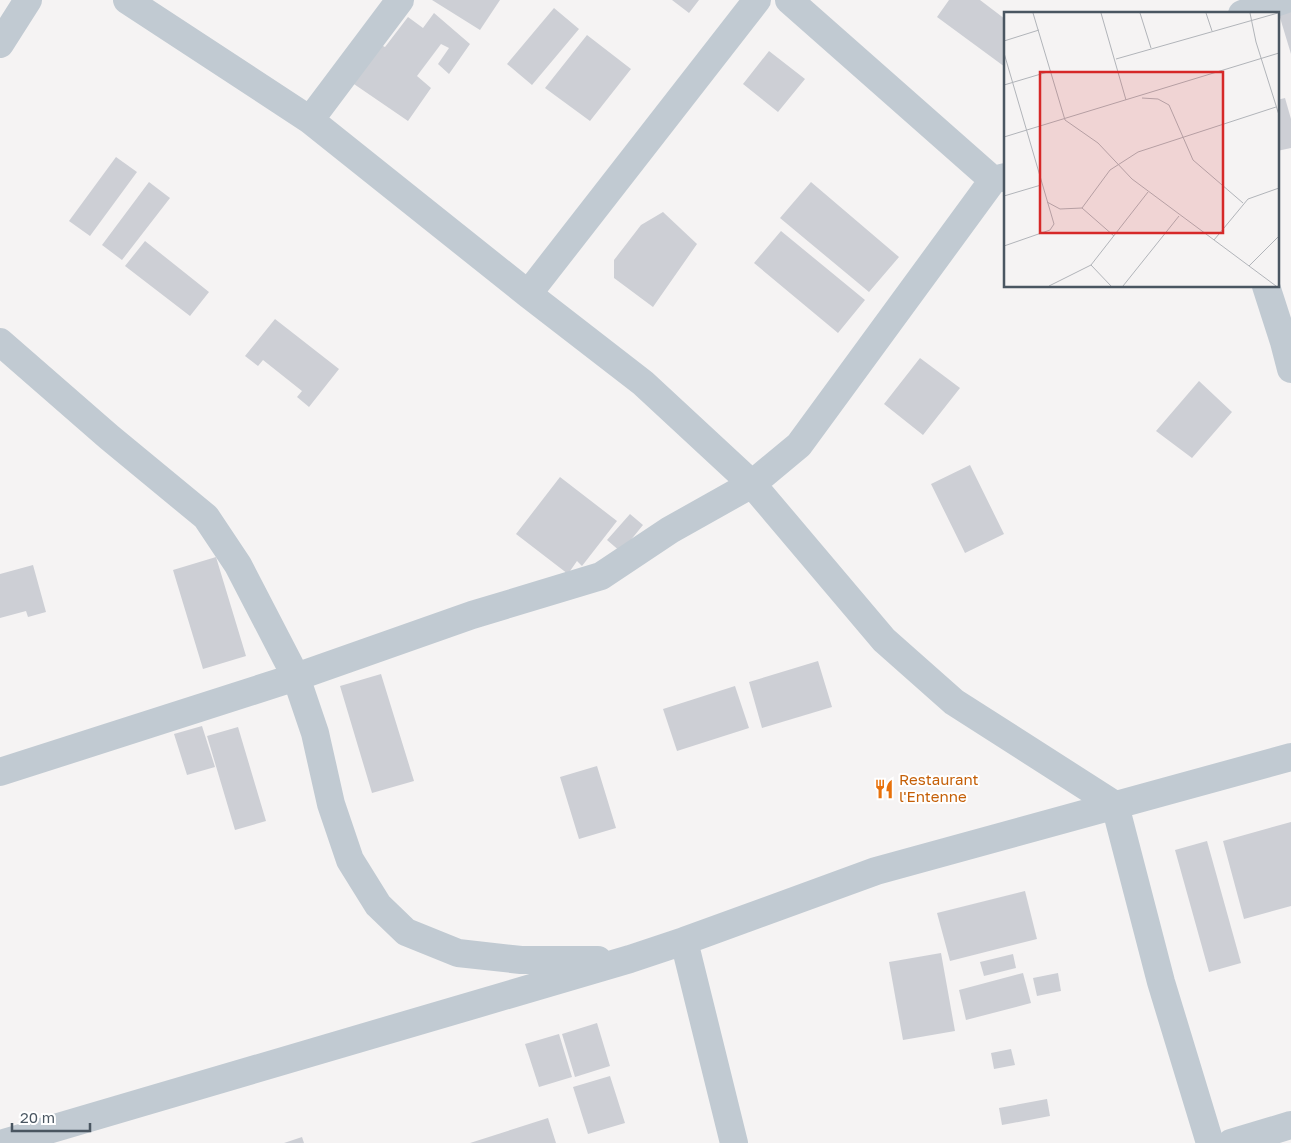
<svg xmlns="http://www.w3.org/2000/svg" width="1291" height="1143" font-family="'Golos Text',sans-serif">
<rect width="100%" height="100%" fill="#f5f3f3"/>
<path fill="#cdcfd5" d="M432,0H500L480,30Z
M672,0H699L689,13Z
M949,0H980L1005,19V67L937,17Z
M1291,7V54L1278,11Z
M554,8L579,29L532,85L507,64Z
M434,13L470,44L449,74L438,64L449,48L441,44L417,76L431,88L408,121L351,82L379,44L385,47L408,17L423,28Z
M587,35L631,69L590,121L545,88Z
M769,51L805,79L778,112L743,84Z
M1285,98L1291,119V148L1277,151V100Z
M116,157L137,172L90,236L69,221Z
M149,182L170,198L122,260L102,245Z
M811,182L899,257L869,292L780,218Z
M663,212L697,244L653,307L614,278V260L641,225Z
M781,231L865,300L838,333L754,263Z
M145,241L209,292L190,316L125,266Z
M275,319L339,369L309,407L297,397L302,391L263,360L258,366L245,356Z
M920,358L960,388L923,435L884,404Z
M1199,381L1232,412L1192,458L1156,431Z
M970,465L1004,534L965,553L931,484Z
M560,477L617,521L582,566L577,561L568,574L516,534Z
M630,514L643,525L621,552L607,540Z
M216,557L246,656L203,669L173,570Z
M33,565L46,612L28,617L26,611L0,618V574Z
M818,661L832,707L762,728L749,682Z
M381,674L414,781L372,793L340,686Z
M735,686L749,728L677,751L663,709Z
M202,726L215,767L187,775L174,734Z
M238,727L266,821L235,830L207,736Z
M597,766L616,828L579,839L560,777Z
M1291,822V906L1244,919L1223,841Z
M1207,841L1241,963L1209,972L1175,850Z
M1025,891L1037,939L950,961L937,913Z
M941,953L955,1031L903,1040L889,962Z
M1013,954L1016,968L984,976L980,962Z
M1023,973L1031,1003L966,1020L959,990Z
M1058,973L1061,991L1037,996L1033,978Z
M597,1023L610,1066L575,1077L562,1034Z
M559,1034L572,1077L539,1087L525,1044Z
M1011,1049L1015,1065L994,1069L991,1053Z
M610,1076L625,1123L588,1134L573,1087Z
M1047,1099L1050,1116L1002,1125L999,1108Z
M548,1118L556,1143H470Z
M302,1137L304,1143H284Z"/>
<g fill="none" stroke-linecap="round" stroke-linejoin="round">
<path stroke="#c1cad2" stroke-width="28" d="M127,0L310,120L528,294L643,383L752,484L884,640L954,702L1115,805L1161,982L1210,1143
M789,0L993,180L1005,177
M1242,14L1284,0
M0,44L28,0
M310,120L400,0
M1266,286L1284,342L1291,369
M528,294L757,0
M0,342L109,437L206,517L238,565L296,677L315,733L331,804L350,860L378,905L406,932L458,953L521,960H598
M0,772L296,677L472,615L601,576L670,530L752,484L799,445L993,180
M684,941L734,1143
M4,1143L630,959L684,941L876,871L1291,757
M1231,1143L1291,1125"/>
</g>
<defs>
<symbol id="restaurant-bare" viewBox="-9 -9 18 18"><path d="M-5-6h1v4h1v-4h1v4h1v-4h1v5L-1.5 .5V6h-2V.5L-5-1ZM5-6V6H3V1.5H1.5Q1.5-4 5-6Z" fill="#e8710a" stroke="#fff" stroke-width="2.5" paint-order="stroke"/></symbol>
</defs>
<g fill-rule="evenodd">
<use href="#restaurant-bare" x="870" y="775" width="28" height="28"/>
</g>
<g text-anchor="middle" stroke-width="4" stroke-linejoin="round" paint-order="stroke">
<g font-size="15" fill="#c56008" stroke="#fff" text-anchor="start">
<text x="899" y="785">Restaurant<tspan x="899" dy="17">l'Entenne</tspan></text>
</g>
</g>
<g transform="translate(1004 12)">
<rect width="275" height="275" fill="#f5f3f3"/>
<path fill="none" stroke="#b1b4b9" stroke-width="1" d="M29,1L61,108L94,131L128,167L272,274M97,1L122,88M136,1L147,36M202,1L208,19M246,1L252,30L275,103M0,29L35,18M0,41L50,212L46,218L0,234M112,47L274,1M0,73L47,59M138,86L154,87L165,93L189,148L239,191M0,125L275,41M0,184L37,173M43,190L56,197L78,196L110,224M78,196L106,158L134,140L272,95M210,228L244,187L275,176M87,253L107,274M245,254L275,224M45,274L87,253L144,180M119,274L175,204"/>
<path fill="#d62828" fill-opacity="0.15" stroke="#d62828" stroke-width="2.5" d="M36,60H219V221H36Z"/>
<rect width="275" height="275" fill="none" stroke="#4a5661" stroke-width="2.5"/>
</g>
<path d="M12 1123v8h78v-8" fill="none" stroke="#4a5661" stroke-width="2.5"/>
<text x="20" y="1123" font-size="15" fill="#4a5661" stroke="#ffffff" stroke-width="4" paint-order="stroke">20 m</text>
</svg>
